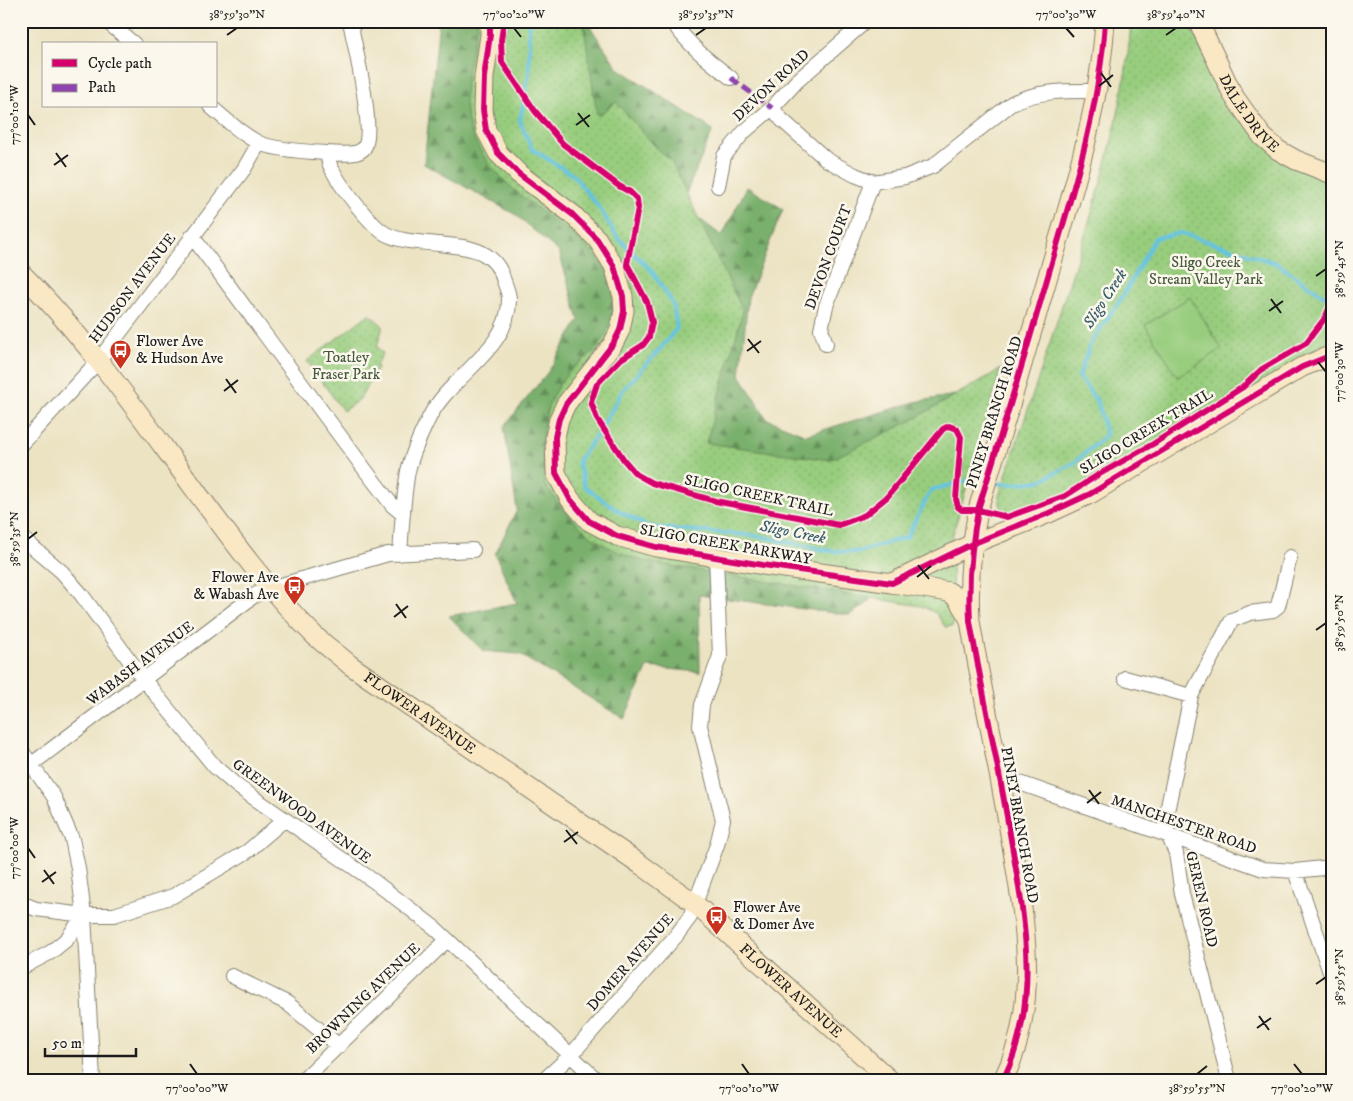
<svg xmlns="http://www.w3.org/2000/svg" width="1353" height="1101" font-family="'IM FELL DW Pica',serif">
<defs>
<pattern id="forest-firs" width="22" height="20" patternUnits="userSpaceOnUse" patternTransform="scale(1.25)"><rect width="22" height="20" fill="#7ab06d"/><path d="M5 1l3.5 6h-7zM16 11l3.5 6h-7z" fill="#638e59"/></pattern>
<pattern id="park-dots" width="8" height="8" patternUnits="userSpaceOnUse" patternTransform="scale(1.25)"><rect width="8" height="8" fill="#98cd7e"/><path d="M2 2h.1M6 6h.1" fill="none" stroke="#82af6c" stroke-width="1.8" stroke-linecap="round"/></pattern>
</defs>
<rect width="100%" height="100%" fill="#fbf7ec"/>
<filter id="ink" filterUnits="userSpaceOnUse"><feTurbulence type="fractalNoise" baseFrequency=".02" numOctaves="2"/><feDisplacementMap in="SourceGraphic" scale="10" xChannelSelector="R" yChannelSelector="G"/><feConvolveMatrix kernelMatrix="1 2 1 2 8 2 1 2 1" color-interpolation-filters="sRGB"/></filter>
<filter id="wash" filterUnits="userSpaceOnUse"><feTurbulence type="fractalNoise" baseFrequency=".0096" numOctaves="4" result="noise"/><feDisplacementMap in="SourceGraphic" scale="20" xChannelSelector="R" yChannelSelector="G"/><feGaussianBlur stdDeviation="1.12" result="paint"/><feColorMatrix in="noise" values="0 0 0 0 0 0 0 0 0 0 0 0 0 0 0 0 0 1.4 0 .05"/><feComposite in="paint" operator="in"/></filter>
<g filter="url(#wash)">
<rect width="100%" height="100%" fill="#ece3c3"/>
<path fill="url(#forest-firs)" stroke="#4b6644" d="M439,21H589L591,28L618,68L713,130L681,205L722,236L747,187L783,209L748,297L740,375L767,419L806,435L915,402L984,390L902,561L865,605L849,615L699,595L700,672L648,667L624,719L519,654L483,651L449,616L517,603L495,554L517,510L504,427L548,372L579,320L559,252L516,215L424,164Z"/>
<path fill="url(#park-dots)" stroke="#5a744d" d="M478,21H583L597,114L599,115L616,102L662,154L670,159L743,311L706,443L830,460L909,422L1001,369L952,537L953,626L945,627L936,613L921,606L647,562C594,547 576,526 544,484L548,480C538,442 541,404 568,373C576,365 586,359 594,351C613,331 616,306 610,281C605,261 584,244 569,232C523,198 464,160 465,96C465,75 474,43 478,21Z
M1131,21H1188L1223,94L1238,117L1332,179V348L1068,500L1012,516C1001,511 1000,507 999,496C1022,427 1045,359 1067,290C1096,202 1125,114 1131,21Z
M369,314L383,326L377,347L383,353L376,366L378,367L360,399L343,411L307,361Z"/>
<path fill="#98cd7e" stroke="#5a744d" d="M1190,297L1222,349L1178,377L1145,325Z"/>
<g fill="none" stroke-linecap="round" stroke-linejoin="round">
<path stroke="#63c3e1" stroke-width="4" d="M528,21L529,28V74L520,121L532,149L573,175L598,206L618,238L652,271L673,304L677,328L661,348L623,390L599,432L578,461L585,487L617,510L649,527L758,536L831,551L858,552L907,537L931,490L968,481L980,482
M992,483L1011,484L1040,481L1074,463L1106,435L1098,403L1079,376L1091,342L1123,296L1155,238L1181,233L1276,263L1323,295L1332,299"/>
</g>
</g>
<g filter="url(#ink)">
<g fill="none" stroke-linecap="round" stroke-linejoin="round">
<defs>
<path id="street" d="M106,21L134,44
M672,21C688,45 709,61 731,78
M210,106C225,119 240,133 257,142C272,150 310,152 327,153C328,160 329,165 333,171C341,187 371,226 386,234C401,242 421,242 438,244C467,247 495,248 504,281C506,287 509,293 509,299C510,350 450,375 429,418C421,434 412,454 408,471C403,499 402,526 400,554
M772,108L782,120L827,160L855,175L873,182L905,177L933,166L1012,103C1039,90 1067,91 1097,91
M327,153C339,153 357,157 364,148C376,132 354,43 350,21
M718,186L724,156L744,132L772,108L797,81L866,21
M192,236L366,471L392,505L403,514
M826,344L821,329L826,306L873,182
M21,445L99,360L244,169L259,143
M21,537L62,572L81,594L144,680L215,767L237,786L375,882L435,928L597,1080
M1125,678L1191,696L1232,620L1250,613L1273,610L1278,606L1290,557
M1191,696L1165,821L1168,835L1176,853L1182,894L1229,1080
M21,750L54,797L72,839L78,868L84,915L93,1080
M32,764L255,595L271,588L388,554L473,550
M1000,776L1263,869L1295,871L1332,867
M1295,871L1332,978
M21,903L36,909L84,915
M21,968L51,952L67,939L84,915H114L173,896L248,851L284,820
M232,976L287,1003L339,1046
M303,1080L447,940
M544,1080L570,1056L676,936L690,917L717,845L723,820L700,726L702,705L720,656L716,557"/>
<g id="secondary">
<path d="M490,21V35L484,77L483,110L486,130L498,153L519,174L572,214L597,239L614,266L623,296L624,311L620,330L613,344L566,404L559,419L555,437L556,473L570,499L589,521L617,536L656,547L763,565L892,583L972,544L1049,513L1090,494L1302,367L1332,355"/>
<path id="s1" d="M1198,21L1233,95L1262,136L1278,150L1296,160L1332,174"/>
<path id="s2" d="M21,273C85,337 137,411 190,483C229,536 268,590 315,636C326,646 339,655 350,665L640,864L694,903L890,1080"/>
<path d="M892,583L949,592L957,598L969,618"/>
<path d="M1003,1080C1042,1002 1024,916 1010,834C998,763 982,692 970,621C968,582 971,544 979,506C1004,427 1027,348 1050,269C1074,188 1100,106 1105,21"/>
</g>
</defs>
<use href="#street" stroke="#848070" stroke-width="16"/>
<use href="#secondary" stroke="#848070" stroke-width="21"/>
<use href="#street" stroke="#fff" stroke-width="14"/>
<use href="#secondary" stroke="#fae7c3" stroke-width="19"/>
<path stroke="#8e44ad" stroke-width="5" stroke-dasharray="10 5" stroke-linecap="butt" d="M731,78L772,108"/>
<defs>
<path id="cycleway" d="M490,21V35L484,77L483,110L486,130L498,153L519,174L572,214L597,239L614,266L623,296L624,311L620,330L613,344L566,404L559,419L555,437L556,473L570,499L589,521L617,536L656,547L763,565L892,583L972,544L1049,513L1090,494L1302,367L1332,355
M504,21L501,40L502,62L535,111L563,144L619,186L630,192L637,199L638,208L627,264L647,302L652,322L649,337L643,345L621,359L597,384L591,402L597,419L624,460L636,474L652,483L715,501L839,525L865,515L887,497L943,429L949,426L957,429L961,437L956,499L958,507L962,510H978L1007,517L1065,496L1098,475L1153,444L1243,387L1262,369L1305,344L1325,318L1332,302
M1003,1080C1042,1002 1024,916 1010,834C998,763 982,692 970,621C968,582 971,544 979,506C1004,427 1027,348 1050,269C1074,188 1100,106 1105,21"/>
</defs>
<use href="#cycleway" stroke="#fbf7ec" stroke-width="9"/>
<use href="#cycleway" stroke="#d6006c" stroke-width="6"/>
</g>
</g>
<path fill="none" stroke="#1c1c1c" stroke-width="2" d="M514,28L521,37M1066,28L1074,37M227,35L237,28M696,35L706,28M1166,35L1176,28M1101,73L1111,87M1099,86L1113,75M578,113L589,127M28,115L35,125M576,125L590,115M56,153L66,167M54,165L68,155M1316,276L1326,269M1271,299L1281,313M1269,311L1283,301M748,339L759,353M747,351L761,341M1318,362L1326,372M226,379L236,393M224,391L238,380M28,539L37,532M918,565L929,579M917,577L931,566M396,604L406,618M394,617L408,606M1316,630L1326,623M1089,790L1099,804M1087,803L1101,792M566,830L577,844M564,842L578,832M28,848L35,858M44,870L54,884M42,882L56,872M1316,984L1326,977M1259,1016L1269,1030M1257,1028L1271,1018M190,1064L197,1074M742,1064L749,1074M1294,1064L1302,1074M1197,1074L1207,1066"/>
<defs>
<symbol id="bus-pin" viewBox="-11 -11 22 30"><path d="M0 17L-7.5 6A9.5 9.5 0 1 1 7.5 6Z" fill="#c8321e" stroke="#fbf7ec"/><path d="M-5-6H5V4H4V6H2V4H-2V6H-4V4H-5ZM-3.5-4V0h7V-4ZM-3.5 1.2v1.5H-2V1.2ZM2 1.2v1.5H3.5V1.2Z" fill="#fff"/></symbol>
</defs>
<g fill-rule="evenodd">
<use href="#bus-pin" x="108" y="338" width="25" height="34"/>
<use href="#bus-pin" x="282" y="574" width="25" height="34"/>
<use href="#bus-pin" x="704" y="904" width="25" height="34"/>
</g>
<g text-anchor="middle" stroke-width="5" stroke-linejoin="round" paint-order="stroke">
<g font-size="15" fill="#1c1c1c" stroke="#fbf7ec">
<text transform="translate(771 85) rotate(-43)" y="5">DEVON ROAD</text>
<text dy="5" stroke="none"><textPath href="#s1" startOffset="106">DALE DRIVE</textPath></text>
<text transform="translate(828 257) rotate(-70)" y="5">DEVON COURT</text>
<text transform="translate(132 288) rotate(-53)" y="5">HUDSON AVENUE</text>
<text transform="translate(994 412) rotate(-73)" y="5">PINEY BRANCH ROAD</text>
<text transform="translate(1146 431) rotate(-31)" y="5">SLIGO CREEK TRAIL</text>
<text transform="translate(759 495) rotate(12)" y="5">SLIGO CREEK TRAIL</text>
<text transform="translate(726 544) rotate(10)" y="5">SLIGO CREEK PARKWAY</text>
<text transform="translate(140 663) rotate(-37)" y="5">WABASH AVENUE</text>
<text dy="5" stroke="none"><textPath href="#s2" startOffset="598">FLOWER AVENUE</textPath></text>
<text transform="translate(302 811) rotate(36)" y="5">GREENWOOD AVENUE</text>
<text transform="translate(1184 824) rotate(19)" y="5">MANCHESTER ROAD</text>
<text transform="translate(1020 825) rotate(80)" y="5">PINEY BRANCH ROAD</text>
<text transform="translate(1202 899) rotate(77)" y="5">GEREN ROAD</text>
<text transform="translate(630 962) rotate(-49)" y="5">DOMER AVENUE</text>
<text dy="5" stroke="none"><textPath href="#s2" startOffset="1062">FLOWER AVENUE</textPath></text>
<text transform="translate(363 998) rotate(-44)" y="5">BROWNING AVENUE</text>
</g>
<g font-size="15" fill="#475a3e" stroke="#fbf7ec">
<text x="1206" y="267">Sligo Creek<tspan x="1206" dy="17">Stream Valley Park</tspan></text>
<text x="346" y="362">Toatley<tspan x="346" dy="17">Fraser Park</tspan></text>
</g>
<g font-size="15" fill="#1c1c1c" stroke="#fbf7ec" text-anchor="start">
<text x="136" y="346">Flower Ave<tspan x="136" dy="17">&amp; Hudson Ave</tspan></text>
<text x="279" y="582" text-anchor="end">Flower Ave<tspan x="279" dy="17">&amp; Wabash Ave</tspan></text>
<text x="733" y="912">Flower Ave<tspan x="733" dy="17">&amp; Domer Ave</tspan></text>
</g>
<g font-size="16" font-style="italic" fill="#385f6b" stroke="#fbf7ec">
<text transform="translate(1104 298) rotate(-57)" y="6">Sligo Creek</text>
<text transform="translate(793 531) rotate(11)" y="6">Sligo Creek</text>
</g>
</g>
<rect width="1353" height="1101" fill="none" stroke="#fbf7ec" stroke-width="55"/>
<rect x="42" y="42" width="175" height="65" fill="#fbf7ec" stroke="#a29f99"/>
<rect x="52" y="59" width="25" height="8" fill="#d6006c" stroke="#a29f99"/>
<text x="88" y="68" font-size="15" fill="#1c1c1c">Cycle path</text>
<rect x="52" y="84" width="25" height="8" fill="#8e44ad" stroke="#a29f99"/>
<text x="88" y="92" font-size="15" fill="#1c1c1c">Path</text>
<path d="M45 1048v8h91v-8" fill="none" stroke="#1c1c1c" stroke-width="2.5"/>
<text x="52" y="1048" font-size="15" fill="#1c1c1c" stroke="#fbf7ec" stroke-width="4" paint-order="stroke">50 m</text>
<rect x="28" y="28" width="1298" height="1046" fill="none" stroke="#1c1c1c" stroke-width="2"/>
<g font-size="12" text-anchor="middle" fill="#1c1c1c">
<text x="237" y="18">38°59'30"N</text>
<text x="514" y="18">77°00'20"W</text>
<text x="706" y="18">38°59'35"N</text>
<text x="1066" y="18">77°00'30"W</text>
<text x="1176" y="18">38°59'40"N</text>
<text transform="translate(14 115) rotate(-90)" y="4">77°00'10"W</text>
<text transform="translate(1339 269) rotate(-90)" y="4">38°59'45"N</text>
<text transform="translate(1339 372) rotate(-90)" y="4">77°00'30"W</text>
<text transform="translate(14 539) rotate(-90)" y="4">38°59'35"N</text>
<text transform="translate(1339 623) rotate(-90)" y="4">38°59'50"N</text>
<text transform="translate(14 848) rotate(-90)" y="4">77°00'00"W</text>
<text transform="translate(1339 977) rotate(-90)" y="4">38°59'55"N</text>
<text x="197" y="1092">77°00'00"W</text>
<text x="749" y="1092">77°00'10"W</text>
<text x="1197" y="1092">38°59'55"N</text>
<text x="1302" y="1092">77°00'20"W</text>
</g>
</svg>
